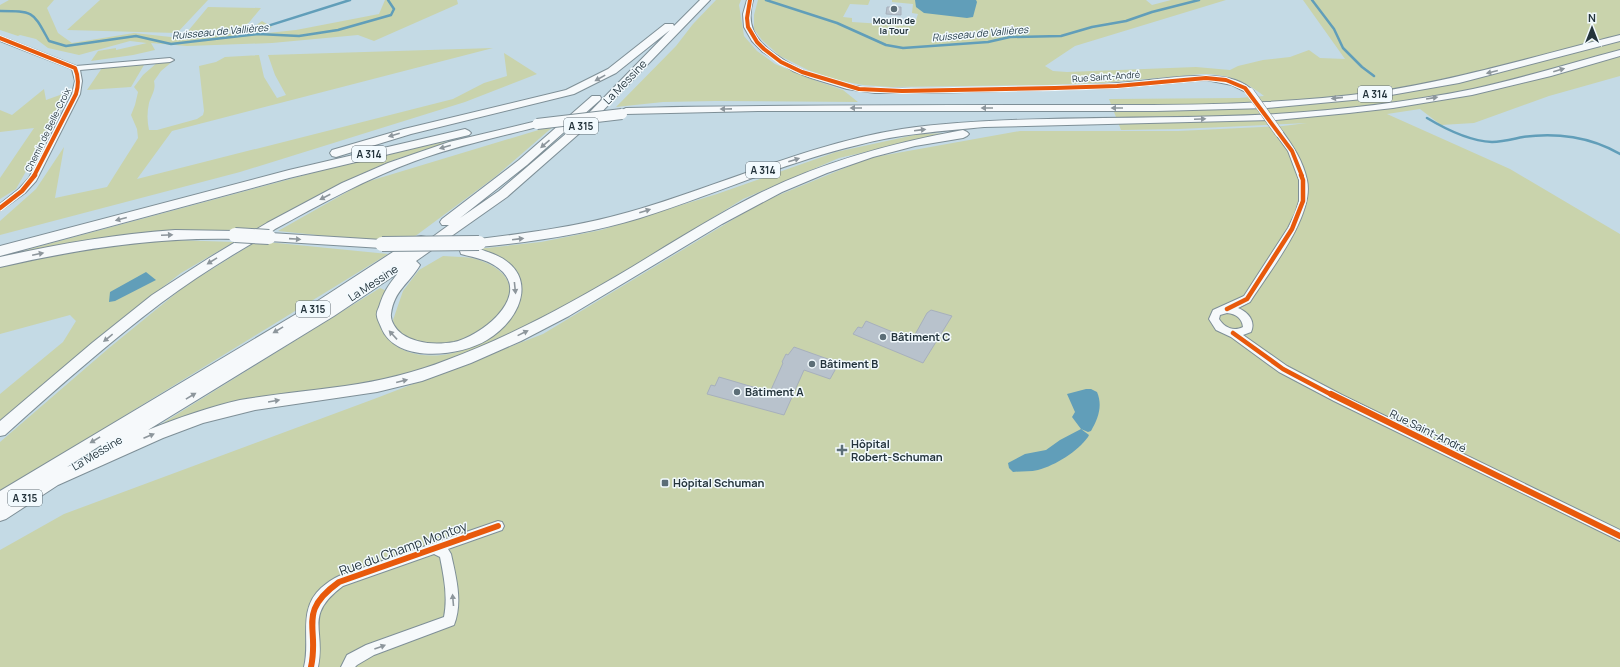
<svg xmlns="http://www.w3.org/2000/svg" width="1620" height="667" font-family="Manrope,sans-serif">
<rect width="100%" height="100%" fill="#c4dae5"/>
<path fill="#c9d3ac" d="M9,0H54L47,8L58,33L72,43L134,33L180,38L247,32L262,21L272,27L258,34L296,30L379,14L385,0H457L458,4L374,41L358,35L272,43L187,46L151,43L155,50L133,55L91,61L98,51L116,48V50L147,43L130,41L79,55L48,48L36,39L20,35L18,36L0,30V5Z
M100,0H208L177,33L67,30Z
M716,0H741L739,5L744,36L757,51L775,64L811,79L843,90L858,102L715,101L663,102L616,107L676,46L693,24Z
M758,0H870L868,5L850,4L843,17L852,18V22L914,26L918,14L912,13L913,4L892,2V0H1146L1152,5L1171,0H1226L1075,46L1045,66L1053,71L1067,72L1196,67L1230,70L1238,66L1263,60L1290,57L1309,50L1320,58L1345,59L1303,0H1620V76L1549,96L1474,123L1441,125L1420,109L1387,114L1510,169L1620,234V667H0V550L64,514L374,399L543,334L762,202L869,158L1020,131H1178L1283,126L1307,123L1179,129L1121,130L1109,99L1239,98L1264,96C1243,80 1228,74 1202,74L1102,83L1047,85L891,87L863,85L836,80L808,70L780,56L762,40L754,29V15Z
M208,7L261,8L242,31H188Z
M493,48L172,131L137,179L453,99L484,83L507,76L504,53L537,74L465,102L240,172L0,235V221L36,189L64,147L55,198L107,187L138,138L137,129L131,115L135,105L138,92L134,87L143,75L158,62L173,61L161,71L154,81C156,90 152,94 149,103C147,112 147,121 149,130H157L197,119L203,115L204,111L199,66L216,62L225,57L259,55L264,77L277,98L286,95L275,75L268,55Z
M144,65L131,87L87,90L102,68Z
M44,89L46,100L71,91L16,189L0,199V178L34,128L0,132V110L12,115Z
M555,125L495,177L410,240H365L278,231L363,183Z
M950,133L839,158L743,199L599,288L495,342L432,367L371,384L150,431L380,288L387,291C377,308 374,319 386,336C402,359 443,360 467,348C474,344 481,339 488,335C506,323 521,312 522,288C522,282 519,273 515,269C505,258 490,254 477,249L541,242L601,230L717,194L836,152L919,134Z
M469,137L396,159L257,229L161,232L0,257L372,157Z
M174,240L234,242L181,273L128,314L0,423V394L63,342L76,321L70,315L0,334V265L131,243Z
M257,241L388,254L0,492V442L109,348L185,286Z
M443,256C454,257 468,256 479,260C559,288 465,362 413,341C408,339 401,336 397,331C395,329 394,323 393,320L403,291L419,270Z"/>
<path fill="#619eb9" d="M915,0H976L977,2L973,17L967,18L924,13L916,7Z
M146,272L156,280L115,301L109,302L110,292Z
M1086,389H1091L1097,392C1103,406 1098,419 1091,431L1088,432L1081,429L1072,417L1075,412L1067,394Z
M1081,429L1089,435L1088,437C1077,452 1056,465 1038,470C1030,472 1021,471 1013,472L1009,468L1008,463L1025,454L1046,450L1060,440Z"/>
<g fill="none" stroke-linecap="round" stroke-linejoin="round">
<path stroke="#619eb9" stroke-width="2.5" d="M766,0L837,23L886,45L903,48L988,42L1010,37L1061,36L1092,27L1126,21L1152,12L1199,0
M1312,0L1334,29L1343,48L1362,67L1374,76
M0,11C35,11 33,12 49,41L66,46L136,36L171,44L258,34L299,36L338,30L391,15L394,9L388,0
M239,35L350,0
M1427,118C1447,130 1469,141 1492,142C1503,142 1513,139 1523,137C1556,132 1591,137 1620,154"/>
</g>
<path fill="#b8c2cc" stroke="#a7b0bc" d="M887,7H901V15L886,14Z
M931,310L952,316L923,363L853,334L858,327L862,328L866,321L912,340L927,313Z
M794,347L839,363L830,379L804,370L784,415L707,394L711,385L715,386L719,377L770,392L783,363L782,362L786,354L788,355Z"/>
<g fill="none" stroke-linecap="round" stroke-linejoin="round">
<defs>
<path id="minor" d="M747,0H753C746,24 754,40 775,54C800,72 831,83 862,87C900,91 938,88 977,88C1024,87 1072,87 1119,83C1148,81 1177,75 1206,76C1222,76 1243,79 1254,92L1250,94L1232,85L1206,80L1116,88L929,93H875L847,89L811,78L793,71L763,52L752,41L744,27L743,14Z
M0,36L76,66L170,58L174,60L170,62L80,70L82,81L80,94L36,181L25,193L0,211V204L19,189L29,178L72,94L75,81L72,69L0,41Z
M1279,130L1282,131C1293,146 1303,161 1307,180C1315,215 1269,272 1250,302L1238,308C1248,312 1256,321 1251,332L1243,335L1287,366L1342,395L1620,530V541L1334,401L1279,372L1231,337L1216,330L1209,319L1213,310L1244,296L1288,228L1295,214L1299,201V180L1288,151L1275,133ZM1227,313C1236,314 1242,318 1243,327C1233,332 1224,327 1219,319L1220,315Z
M498,521L502,522L504,526L502,530L448,549L451,554C456,577 463,602 454,625L374,655L357,665L355,667H341L347,655L366,645L444,617C448,597 444,577 440,557L434,554L343,586C303,616 326,629 318,667H304C311,640 297,610 321,588C327,583 332,579 339,576Z"/>
<path id="highway" d="M700,0H710L590,124L507,197L416,261L420,265C409,284 394,290 391,314C390,321 396,330 402,334C417,344 436,345 454,342C478,337 529,300 503,272C491,260 476,258 461,254L460,251L461,248C470,245 480,249 488,252C540,269 525,317 487,340C459,357 395,364 381,327C380,324 377,319 377,316C376,313 378,309 379,307C384,291 388,286 398,273L334,316L148,430C178,418 209,407 240,400C275,394 310,391 345,386C380,381 414,373 447,360C512,336 573,302 632,267C673,242 714,216 758,194C822,162 892,143 963,130L967,132L969,134L967,136L963,138L915,146L873,157L827,173L782,192L722,224L569,316L521,341L471,363L422,381L377,392L255,410L203,423L163,438L58,485L6,519L0,521V491L313,304L416,237L421,236L426,237L427,241L449,225H442L440,222L442,219L519,160L592,96H600L601,98L600,100L527,165L460,218L499,191L582,120L670,30L616,73L574,94L411,134L336,157L332,156L330,153L332,150L404,129L566,90L608,69L665,24H673L674,26ZM101,445L102,451L67,467Z
M1620,35V41L1459,83L1374,98L1267,108L1156,111H758L626,114L620,111L626,108C765,105 904,105 1044,105C1153,105 1266,107 1375,92C1458,80 1539,55 1620,35Z
M1620,50V56L1551,76L1472,95L1393,108L1349,113L1276,120L984,127C942,131 899,134 858,145C783,163 713,195 640,218C587,234 533,242 479,247L474,246L473,243L474,240L479,239C529,233 580,226 629,212C720,186 807,144 902,129C951,122 999,120 1048,119C1124,117 1200,118 1276,114C1341,110 1409,102 1473,89C1523,78 1571,63 1620,50Z
M537,121L541,122L543,124L541,126C498,137 456,146 415,161C366,179 321,204 275,229L270,233L382,240L387,241L388,244L387,247L382,248L269,241L265,240L263,237C228,257 193,279 161,303C107,344 56,389 5,435L0,436V421L92,343L152,295L209,258L267,223L342,183L388,163L449,142Z
M465,129L469,131L471,133L469,135L289,178L0,256V246L289,170Z
M175,230L235,231L239,232L241,235L239,238L235,239C155,237 78,249 0,267V257C58,244 116,234 175,230Z"/>
</defs>
<use href="#minor" stroke="#7e8f97" stroke-width="2"/>
<use href="#highway" stroke="#7e8f97" stroke-width="2"/>
<use href="#minor" fill="#f6f9fb" fill-rule="evenodd"/>
<use href="#highway" fill="#f6f9fb" fill-rule="evenodd"/>
<defs>
<path id="minor-bridge" d="M1250,92L1279,133"/>
<path id="highway-bridge-far1" d="M537,124L622,114"/>
<path id="highway-bridge" d="M235,235L269,237
M382,244L479,243"/>
</defs>
<use href="#minor-bridge" stroke="#7e8f97" stroke-width="9" stroke-linecap="butt"/>
<use href="#highway-bridge-far1" stroke="#7e8f97" stroke-width="12" stroke-linecap="butt"/>
<use href="#highway-bridge" stroke="#7e8f97" stroke-width="16" stroke-linecap="butt"/>
<use href="#minor-bridge" stroke="#f6f9fb" stroke-width="8"/>
<use href="#highway-bridge-far1" stroke="#f6f9fb" stroke-width="10"/>
<use href="#highway-bridge" stroke="#f6f9fb" stroke-width="14"/>
<defs>
<path id="cycleway-far2" d="M750,0L747,18L748,27L757,42L764,49L781,62L802,72L859,89L902,91L1055,88L1117,86L1206,78L1226,80L1245,88L1292,151L1302,176
M0,38L75,68C79,77 79,84 76,94L34,176"/>
<path id="cycleway-far1" d="M0,208L22,191L35,175
M1227,309L1247,299L1292,229L1303,201V180L1301,175
M1233,333L1283,369L1332,395"/>
<path id="cycleway" d="M1331,394L1620,536
M311,667C320,627 296,613 339,582L498,526"/>
</defs>
<use href="#cycleway-far2" stroke="#f2fafe" stroke-width="6"/>
<use href="#cycleway-far1" stroke="#f2fafe" stroke-width="7"/>
<use href="#cycleway" stroke="#f2fafe" stroke-width="8"/>
<use href="#cycleway-far2" stroke="#e8590c" stroke-width="4"/>
<use href="#cycleway-far1" stroke="#e8590c" stroke-width="4.5"/>
<use href="#cycleway" stroke="#e8590c" stroke-width="6"/>
</g>
<defs><path id="oneway-solid" d="M-6-.8H1V-3.2L6.5 0L1 3.2V.8H-6Z"/></defs>
<g fill="#8d969c">
<use href="#oneway-solid" transform="translate(1559 70) rotate(-16)"/>
<use href="#oneway-solid" transform="translate(1492 72) rotate(166)"/>
<use href="#oneway-solid" transform="translate(600 78) rotate(151)"/>
<use href="#oneway-solid" transform="translate(1337 98) rotate(174)"/>
<use href="#oneway-solid" transform="translate(1432 98) rotate(-9)"/>
<use href="#oneway-solid" transform="translate(856 108) rotate(180)"/>
<use href="#oneway-solid" transform="translate(987 108) rotate(180)"/>
<use href="#oneway-solid" transform="translate(1117 108) rotate(-180)"/>
<use href="#oneway-solid" transform="translate(726 109) rotate(179)"/>
<use href="#oneway-solid" transform="translate(1200 119) rotate(-2)"/>
<use href="#oneway-solid" transform="translate(920 130) rotate(-7)"/>
<use href="#oneway-solid" transform="translate(394 135) rotate(164)"/>
<use href="#oneway-solid" transform="translate(545 144) rotate(139)"/>
<use href="#oneway-solid" transform="translate(445 147) rotate(164)"/>
<use href="#oneway-solid" transform="translate(794 160) rotate(-18)"/>
<use href="#oneway-solid" transform="translate(325 197) rotate(153)"/>
<use href="#oneway-solid" transform="translate(645 211) rotate(-17)"/>
<use href="#oneway-solid" transform="translate(121 219) rotate(165)"/>
<use href="#oneway-solid" transform="translate(167 235) rotate(-3)"/>
<use href="#oneway-solid" transform="translate(295 239) rotate(4)"/>
<use href="#oneway-solid" transform="translate(518 239) rotate(-7)"/>
<use href="#oneway-solid" transform="translate(38 254) rotate(-12)"/>
<use href="#oneway-solid" transform="translate(212 261) rotate(148)"/>
<use href="#oneway-solid" transform="translate(515 288) rotate(84)"/>
<use href="#oneway-solid" transform="translate(278 330) rotate(149)"/>
<use href="#oneway-solid" transform="translate(523 333) rotate(-26)"/>
<use href="#oneway-solid" transform="translate(393 335) rotate(-133)"/>
<use href="#oneway-solid" transform="translate(108 338) rotate(141)"/>
<use href="#oneway-solid" transform="translate(402 381) rotate(-14)"/>
<use href="#oneway-solid" transform="translate(191 396) rotate(-31)"/>
<use href="#oneway-solid" transform="translate(274 401) rotate(-10)"/>
<use href="#oneway-solid" transform="translate(149 436) rotate(-23)"/>
<use href="#oneway-solid" transform="translate(95 440) rotate(149)"/>
<use href="#oneway-solid" transform="translate(453 600) rotate(-95)"/>
<use href="#oneway-solid" transform="translate(380 647) rotate(-20)"/>
</g>
<g fill="#5c6e77" stroke="#f2fafe" stroke-width="1.5">
<circle cx="894" cy="9" r="4"/>
<circle cx="883" cy="337" r="4"/>
<circle cx="812" cy="364" r="4"/>
<circle cx="737" cy="392" r="4"/>
<path d="M840 444h4v4h4v4h-4v4h-4v-4h-4v-4h4z"/>
<rect x="661" y="479" width="8" height="8" rx="2"/>
</g>
<g text-anchor="middle" stroke-width="3" stroke-linejoin="round" paint-order="stroke">
<g font-size="9" font-weight="bold" fill="#24343c" stroke="#f2fafe">
<text x="894" y="24">Moulin de<tspan x="894" dy="10">la Tour</tspan></text>
</g>
<g font-size="9" fill="#24343c" stroke="#f2fafe">
<text transform="translate(1106 77) rotate(-4)" y="3">Rue Saint-André</text>
<text transform="translate(48 130) rotate(-64)" y="3">Chemin de Belle-Croix</text>
</g>
<g font-size="10" font-style="italic" fill="#243c48" stroke="#f2fafe">
<text transform="translate(220 31) rotate(-5)" y="4">Ruisseau de Vallières</text>
<text transform="translate(980 33) rotate(-5)" y="4">Ruisseau de Vallières</text>
</g>
<g fill="#f2fafe" stroke="#626f76" stroke-width="1">
<rect x="1358" y="86" width="34" height="16" rx="3"/>
<rect x="564" y="118" width="34" height="16" rx="3"/>
<rect x="352" y="146" width="34" height="16" rx="3"/>
<rect x="746" y="162" width="34" height="16" rx="3"/>
<rect x="296" y="301" width="34" height="16" rx="3"/>
<rect x="8" y="490" width="34" height="16" rx="3"/>
</g>
<g font-size="10" font-weight="bold" fill="#24343c">
<text x="1375" y="98">A 314</text>
<text x="581" y="130">A 315</text>
<text x="369" y="158">A 314</text>
<text x="763" y="174">A 314</text>
<text x="313" y="313">A 315</text>
<text x="25" y="502">A 315</text>
</g>
<g font-size="11" fill="#24343c" stroke="#f2fafe">
<text transform="translate(625 82) rotate(-46)" y="4">La Messine</text>
<text transform="translate(373 283) rotate(-33)" y="4">La Messine</text>
<text transform="translate(1428 431) rotate(26)" y="4">Rue Saint-André</text>
<text transform="translate(97 453) rotate(-31)" y="4">La Messine</text>
</g>
<g font-size="11" font-weight="bold" fill="#24343c" stroke="#f2fafe" text-anchor="start">
<text x="891" y="341">Bâtiment C</text>
<text x="820" y="368">Bâtiment B</text>
<text x="745" y="396">Bâtiment A</text>
<text x="851" y="448">Hôpital<tspan x="851" dy="13">Robert-Schuman</tspan></text>
<text x="673" y="487">Hôpital Schuman</text>
</g>
<g font-size="13" fill="#24343c" stroke="#f2fafe">
<text transform="translate(403 548) rotate(-20)" y="5">Rue du Champ Montoy</text>
</g>
</g>
<g transform="translate(1592 28)" stroke="#f2fafe" stroke-width="3" paint-order="stroke">
<path d="M0-3L7 15L0 10L-7 15Z" fill="#24343c"/>
<text y="-6" font-size="11" font-weight="bold" text-anchor="middle" fill="#24343c">N</text>
</g>
</svg>
